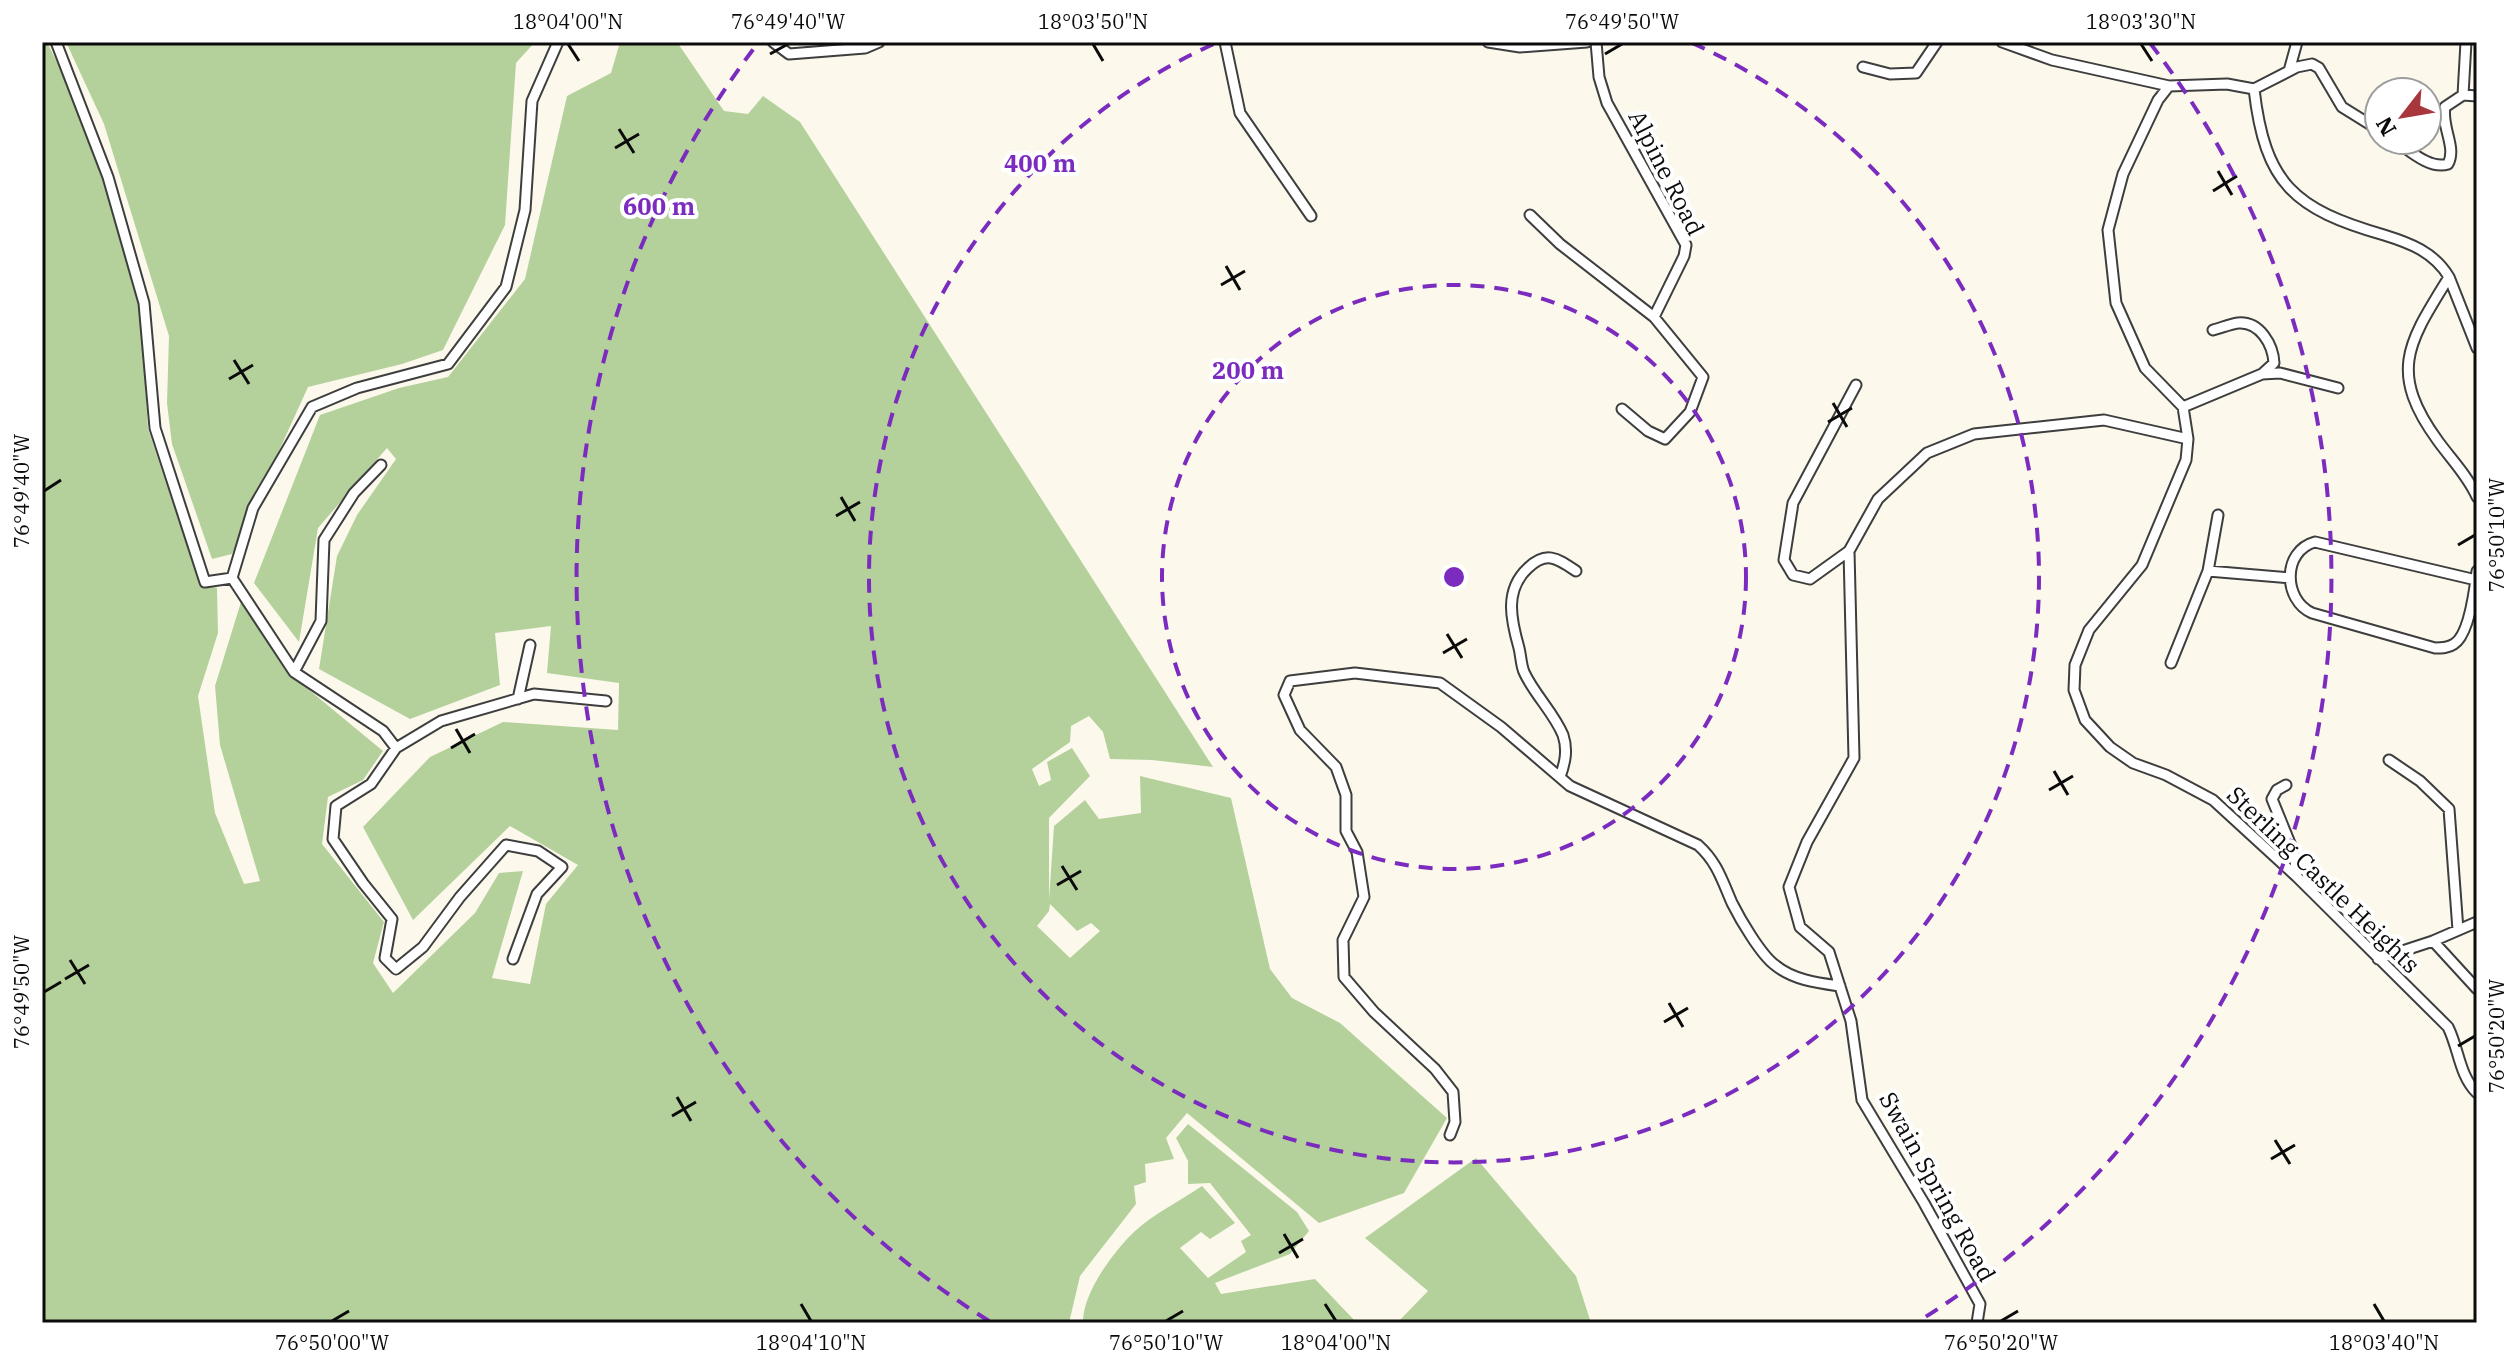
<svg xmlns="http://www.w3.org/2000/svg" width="2519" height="1365" font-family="'IBM Plex Serif',serif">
<rect width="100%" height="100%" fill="#fcf9ec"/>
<path fill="#b4d19c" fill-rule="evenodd" d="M42,42H47L65,79L109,193L140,303L148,429L200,584L217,588L218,633L198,696L215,813L244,884L260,881L220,745L215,686L241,602L285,670L383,751L363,780L328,797L322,844L384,922L373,963L393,993L475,913L499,873L523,871L492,978L530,984L546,904L578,865L510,826L413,920L363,827L430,757L503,722L618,730L619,683L547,673L551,626L495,633L500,685L410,719L319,669L337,556L357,515L396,459L387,448L318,528L299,642L254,583L320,415L399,388L448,377L525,279L567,96L611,73L620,42H677L724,111L748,114L763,96L800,122L1213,767L1152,760L1110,759L1103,732L1089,716L1071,726L1070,742L1032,769L1039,786L1051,780L1047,762L1072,748L1090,776L1049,818V900L1054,826L1085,800L1099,819L1141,813L1140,776L1231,798L1270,969L1292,998L1340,1023L1447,1118L1404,1193L1319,1223L1187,1113L1166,1138L1174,1159L1145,1164L1146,1182L1134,1186L1136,1204L1080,1276L1069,1323H42ZM1050,904L1077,931L1091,923L1100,931L1070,958L1037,926L1049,911Z
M66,42H535L516,63L505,225L443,350L402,364L308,387L232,554L212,559L172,444L167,403L169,336L104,124Z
M1188,1124L1297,1212L1309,1231L1290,1254L1215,1283L1221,1294L1315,1279L1357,1323H1083C1082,1294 1113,1252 1134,1232C1153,1214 1180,1201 1202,1186L1235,1223L1210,1239L1201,1232L1180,1248L1208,1278L1246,1252L1241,1241L1251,1235L1210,1183L1188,1184V1161L1176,1138Z
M1476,1158L1576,1276L1591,1323H1397L1428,1291L1365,1238Z"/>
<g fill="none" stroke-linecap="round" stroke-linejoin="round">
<defs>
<path id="minor" d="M56,42L108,177L144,303L155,428L205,582L232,578L253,508L312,407L357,388L448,364L506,287L525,210L532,101L558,42
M773,42L789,54L865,48L879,42
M1225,42L1240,113L1311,216
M1488,42L1520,47L1587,42
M1596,42L1599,77L1607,103L1686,245L1684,256L1654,317
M2002,42L2052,60L2169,86L2227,84L2254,89L2297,67L2312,64L2319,68L2342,107L2379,130
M1863,67L1890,74L1916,73L1937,42
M2289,71L2297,42
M2254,89C2265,184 2294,209 2384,235C2410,243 2434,252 2449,277C2409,342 2387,371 2438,441C2451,459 2468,476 2477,497
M2463,95L2466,42
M2394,140C2409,150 2430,170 2448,164C2457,147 2441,127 2445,107L2463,95L2477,96
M1530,215L1560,244L1654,317L1703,377L1690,412L1665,439L1648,431L1622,409
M2449,277L2477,348
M2213,330C2221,328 2230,324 2238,323C2260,321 2273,345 2274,363L2262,374
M2183,407L2262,374L2280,373L2338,388
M2188,439L2186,460L2142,565L2089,630L2075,665L2074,690L2085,720L2110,747L2133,763L2166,775L2213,800L2297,877L2448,1027C2459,1049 2459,1075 2477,1093
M1849,551L1810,579L1793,575L1784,560L1793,503L1856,385
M2208,571L2290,578
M232,578L294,672L383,731L396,748L371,784L336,806L333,839L363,883L392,919L385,958L396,969L423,947L460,897L506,845L538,851L562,867L537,894L513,959
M2476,580L2315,542C2282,551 2283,600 2312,613L2435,648C2442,648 2448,648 2454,644C2469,635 2475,588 2477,571
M2171,663L2208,571L2218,515
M294,672L321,621L324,540L354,493L381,465
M518,699L530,645
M396,748L441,721L534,694L606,701
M2389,760L2420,781L2449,809L2458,930
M1560,777C1565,763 1568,750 1563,735C1554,713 1534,694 1524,672C1521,665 1521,656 1519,648C1511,620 1504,590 1528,568C1547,550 1558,559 1576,571
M2286,785L2277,790L2272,799L2294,853L2297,877
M2433,941L2477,989
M2378,959L2433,941L2477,922
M1450,1135L1455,1122L1453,1092L1435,1069L1374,1012L1344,977L1343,940L1364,897L1357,852L1346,831V795L1336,767L1300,730L1284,695L1290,681L1355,673L1440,683L1501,727L1570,786L1698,845C1717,862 1722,880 1732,903C1740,919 1761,955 1775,965C1793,980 1818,983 1840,986
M1977,1323L1980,1304L1924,1203L1862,1100L1851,1021L1829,952L1800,927L1789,887L1807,842L1854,758L1849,551L1878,499L1927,453L1974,434L2104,420L2188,439L2183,407L2145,368L2116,303L2108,230L2123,174L2158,100L2169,86"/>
</defs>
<use href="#minor" stroke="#3e3e3e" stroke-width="13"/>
<use href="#minor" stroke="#fff" stroke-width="9"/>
</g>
<path fill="none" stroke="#0b0b0b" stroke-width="3" d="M568,44L579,61M1093,44L1103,61M2141,44L2152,61M770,54L788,44M1605,54L1622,44M619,129L634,153M615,148L639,134M2218,171L2232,195M2213,191L2237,176M1226,266L1240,290M1221,285L1245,271M234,360L249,384M229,379L253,365M1833,403L1847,427M1828,422L1852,408M44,491L61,480M841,497L855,521M836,516L860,502M2458,545L2475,535M1447,634L1462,658M1443,653L1467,639M456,729L470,753M451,748L475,734M2054,771L2068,795M2049,790L2073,776M1062,866L1077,890M1057,885L1081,871M70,960L85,984M65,979L89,965M44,992L61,982M1669,1003L1683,1027M1664,1022L1688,1008M2458,1046L2475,1036M677,1097L691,1121M672,1116L696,1102M2275,1140L2290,1164M2271,1159L2295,1145M1284,1234L1298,1258M1279,1253L1303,1239M801,1304L811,1321M1325,1304L1336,1321M2374,1304L2384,1321M332,1321L349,1311M1166,1321L1183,1311M2001,1321L2018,1311"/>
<g fill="none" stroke="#7b2cbf" stroke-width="4" stroke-dasharray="14 10">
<circle cx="1454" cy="577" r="292"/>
<path d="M1692 43A585 585 0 1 1 1216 43"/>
<path d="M989 1321A877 877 0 0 1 758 43M2150 43A877 877 0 0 1 1919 1321"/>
</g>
<g text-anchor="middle" stroke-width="8" stroke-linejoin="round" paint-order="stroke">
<g font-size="24" fill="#0b0b0b" stroke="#fff">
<text transform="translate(1666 173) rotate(63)" y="8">Alpine Road</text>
<text transform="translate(2323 880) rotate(44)" y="8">Sterling Castle Heights</text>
<text transform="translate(1937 1187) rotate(61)" y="8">Swain Spring Road</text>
</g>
</g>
<circle cx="1454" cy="577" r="12" fill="#7b2cbf" stroke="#fff" stroke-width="4"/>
<g font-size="24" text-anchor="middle" font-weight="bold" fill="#7b2cbf" stroke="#fff" stroke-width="8" stroke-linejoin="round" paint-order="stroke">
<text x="1040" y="172">400 m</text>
<text x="659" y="215">600 m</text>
<text x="1248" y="379">200 m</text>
</g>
<rect width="2519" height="1365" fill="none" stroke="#ffffff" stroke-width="88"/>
<g transform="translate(2403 116) rotate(239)"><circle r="38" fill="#ffffff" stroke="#9d9d9d" stroke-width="2"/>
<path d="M0-6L14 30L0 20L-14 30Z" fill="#a8363d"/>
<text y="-12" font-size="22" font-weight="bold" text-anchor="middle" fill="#0b0b0b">N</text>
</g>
<rect x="44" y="44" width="2431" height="1277" fill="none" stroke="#0b0b0b" stroke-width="3"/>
<g font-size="20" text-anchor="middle" fill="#0b0b0b">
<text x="568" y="29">18°04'00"N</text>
<text x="788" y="29">76°49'40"W</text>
<text x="1093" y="29">18°03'50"N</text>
<text x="1622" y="29">76°49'50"W</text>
<text x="2141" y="29">18°03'30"N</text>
<text transform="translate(22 491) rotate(-90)" y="7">76°49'40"W</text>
<text transform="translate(2497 535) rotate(-90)" y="7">76°50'10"W</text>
<text transform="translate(22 992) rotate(-90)" y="7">76°49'50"W</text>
<text transform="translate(2497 1036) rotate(-90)" y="7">76°50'20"W</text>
<text x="332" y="1350">76°50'00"W</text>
<text x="811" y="1350">18°04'10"N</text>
<text x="1166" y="1350">76°50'10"W</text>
<text x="1336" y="1350">18°04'00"N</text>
<text x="2001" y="1350">76°50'20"W</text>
<text x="2384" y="1350">18°03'40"N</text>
</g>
</svg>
